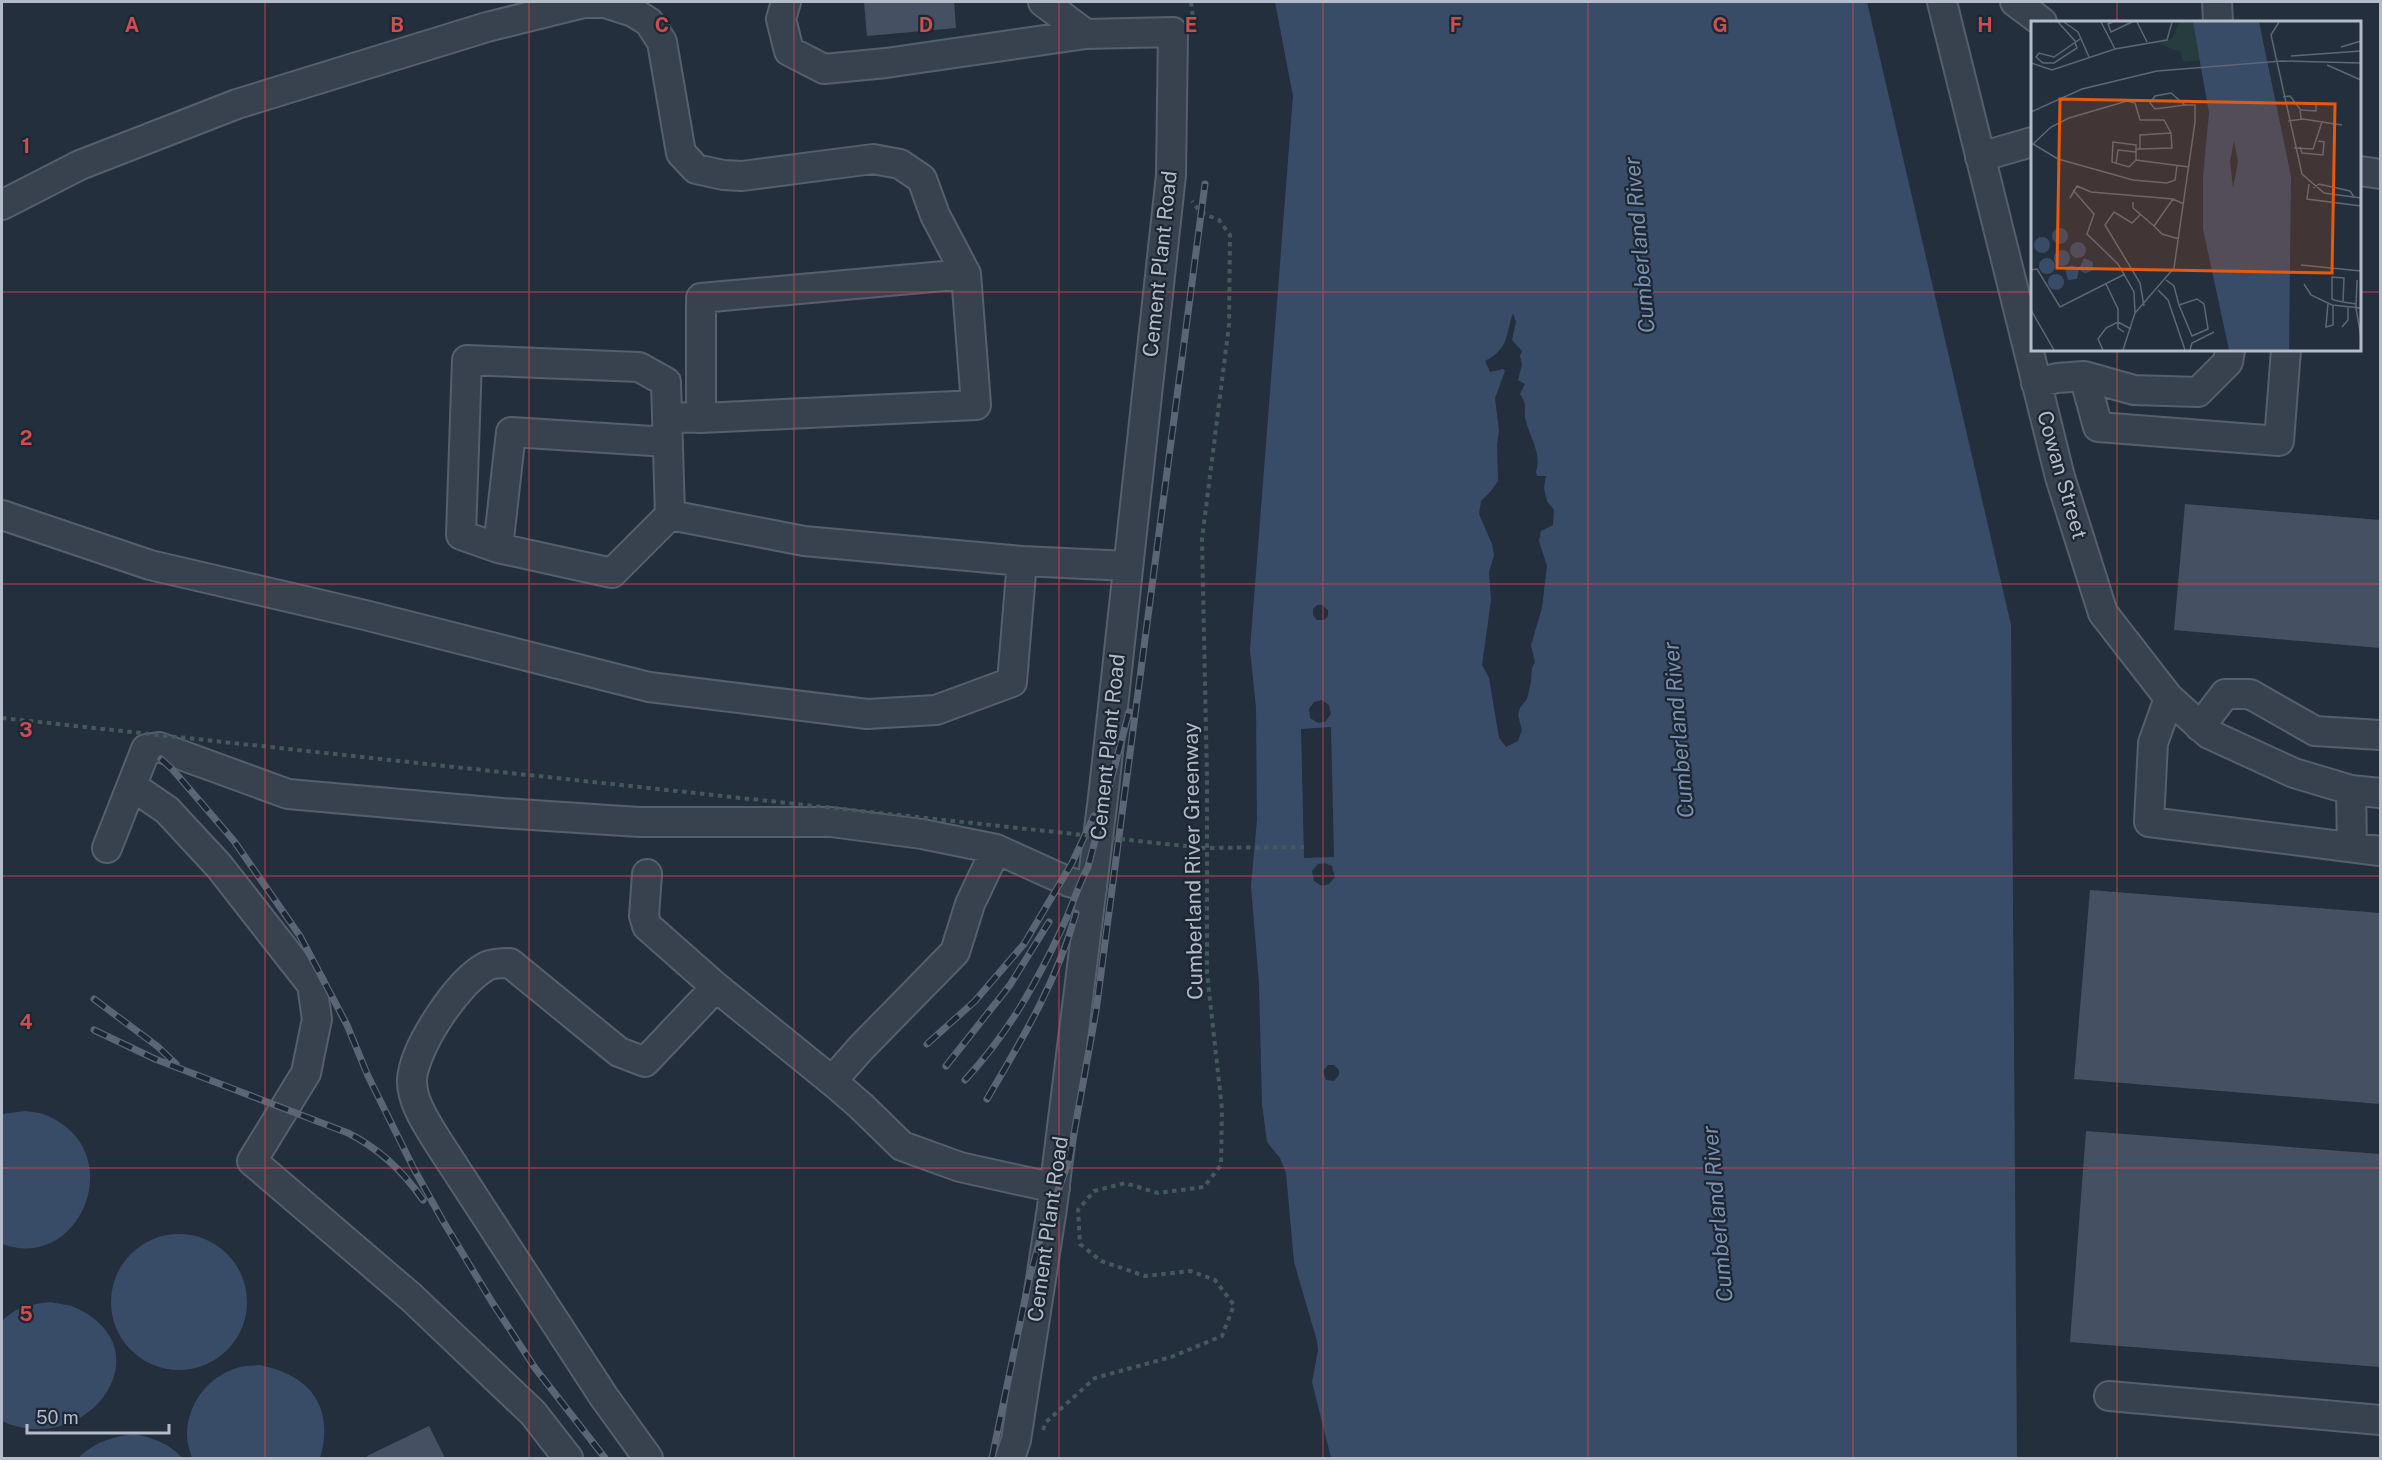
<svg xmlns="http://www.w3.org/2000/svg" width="2382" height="1460" font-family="'Public Sans',sans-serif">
<rect width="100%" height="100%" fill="#242f3e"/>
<path fill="#394c67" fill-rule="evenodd" d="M1275,2H1867L2011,625L2017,1458H1331L1312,1382L1318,1351L1317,1341L1294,1262L1286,1173L1280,1158L1267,1142L1262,1104L1259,983L1251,886L1257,820L1256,707L1250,650L1293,96ZM1513,313L1516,322L1512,340L1522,351L1520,356L1522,365L1518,380L1525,384L1520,394C1529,406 1522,409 1526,421C1530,438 1542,453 1536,472L1537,476H1546L1544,488L1547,501L1554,510L1553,525L1541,531L1539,541L1547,566L1542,608L1531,645L1535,662L1532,668L1531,682L1527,699L1520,708L1518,715L1522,730L1518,741L1506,747L1499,738L1489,678L1482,665L1491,600L1489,572L1494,555L1492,544L1479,514L1481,501L1491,491L1498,481L1497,445L1499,431L1495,398L1505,371L1503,369L1490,372L1485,361C1510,348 1505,335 1513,313ZM1317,605H1322L1328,610V616L1324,620H1317L1313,615V609ZM1322,700L1329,705L1331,714L1325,722L1318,723L1310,718L1309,709L1314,702ZM1331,727L1334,857L1304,858L1301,729ZM1325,863L1332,866L1335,877L1329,884L1322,886L1314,881L1312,871L1318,864ZM1328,1065H1334L1339,1070V1075L1334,1081L1326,1080L1323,1071Z
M26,1111C33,1112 42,1113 48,1116C130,1152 80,1273 2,1244V1114Z
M111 1302a68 68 0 1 1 136 0a68 68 0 1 1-136 0Z
M51,1302C58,1304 67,1304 74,1307C168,1348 88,1460 2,1421V1321C15,1307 33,1304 51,1302Z
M260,1365C310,1375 335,1407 320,1458H192C190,1451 187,1443 187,1435C187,1405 207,1377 237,1368C244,1365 253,1366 260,1365Z
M134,1434C153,1438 169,1443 182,1458H78C95,1442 111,1437 134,1434Z"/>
<path fill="#455162" d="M864,2H954L956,28L867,36Z
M2185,504L2380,520V648L2174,630Z
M2090,890L2380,913V1104L2074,1079Z
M2086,1131L2380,1154V1367L2070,1342Z
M429,1426L445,1458H368L367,1456Z"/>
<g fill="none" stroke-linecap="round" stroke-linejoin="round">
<defs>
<path id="minor" d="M786,2L781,19L789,51L824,69L886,63L1086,34L1173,32L1171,175L1104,789L1052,1208L1016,1440L1010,1458
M1043,2L1086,34
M1942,2L2060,477L2103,613L2169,698L2209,734L2294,773L2351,790L2380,793
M2015,2L2042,22
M2217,2L2218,22
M1980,157L2032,142
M2360,171L2380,174
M2,205L80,165L237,104L487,27L584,3H605L633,12L649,22L662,42L681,153L696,169L723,175L742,176L873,159L900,164L922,179L935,215L966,274
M2084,376L2098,427L2279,441L2286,350
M2036,383L2057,378L2084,376L2134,390L2198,392L2228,362L2230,350
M667,417L701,418L976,405L966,274L701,298V418
M2,515L150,565L365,615L649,687L867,714L936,710L1012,682L1022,561
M670,515L612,573L498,548L461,535L467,360L639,367L666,382L670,515L804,541L1022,561L1128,566
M498,548L511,432L668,442
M2169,698L2153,743L2149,822L2380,851
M2200,727L2225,694H2250L2315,731L2380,735
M132,786L167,810L219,866L312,985L317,1019L306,1073L252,1161L411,1297L533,1413L568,1458
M2351,790L2352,847
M107,848L146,749L159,747L288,794L502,813L639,822H831L922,834L996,849
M647,874L644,916L647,926L716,987L832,1081
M1055,1188L960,1167L902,1146L861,1106L832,1081L861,1048L955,952L970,904L996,849L1069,882L1092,888
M2109,1396L2380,1420
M648,1458L604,1397L438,1142C427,1124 411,1101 412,1079C415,1046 458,981 487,966C493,963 503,963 510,963L619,1052L645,1062L716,987"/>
</defs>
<use href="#minor" stroke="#565f6c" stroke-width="32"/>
<path stroke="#44595c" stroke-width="4" stroke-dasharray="4.5 4.5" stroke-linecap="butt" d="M1191,2L1193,19
M1043,1430L1046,1422L1095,1378L1171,1357L1222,1336L1234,1305L1215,1280L1190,1271L1145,1276L1101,1261L1080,1244L1078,1210L1094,1191L1125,1183L1158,1193L1204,1187L1221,1165L1222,1109L1207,973V780L1202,539L1229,325L1230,235L1219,220L1200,212L1192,201"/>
<use href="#minor" stroke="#38414e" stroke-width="28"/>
<defs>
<path id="rail" d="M161,759L173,770L234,841L300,936L347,1025L368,1076L414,1169L443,1221L492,1302L535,1368L605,1458
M94,999L157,1046L176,1064
M94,1030L155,1059L348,1133C380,1149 403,1171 423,1200
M927,1044L975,1001L1024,944L1072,863L1094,816
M946,1066L1010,985L1049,922
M965,1080C1008,1034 1037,982 1063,926C1072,906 1078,886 1088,867L1129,712
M987,1099C1023,1038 1057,981 1076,913
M992,1458L1029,1280L1040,1239L1069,1161L1096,1011L1205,184"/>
</defs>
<use href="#rail" stroke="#5a6575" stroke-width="7"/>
<use href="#rail" stroke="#1d2633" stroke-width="4.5" stroke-dasharray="14" stroke-linecap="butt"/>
<path stroke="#44595c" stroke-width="4" stroke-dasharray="4.5 4.5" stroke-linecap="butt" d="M2,718L1203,848L1304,847"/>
</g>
<path fill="none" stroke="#ce4d50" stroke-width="1.5" stroke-opacity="0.55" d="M265,2V1458M529,2V1458M794,2V1458M1059,2V1458M1323,2V1458M1588,2V1458M1853,2V1458M2117,2V22M2,292H2032M2360,292H2380M2117,350V1458M2,584H2380M2,876H2380M2,1168H2380"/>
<g text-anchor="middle" stroke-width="4.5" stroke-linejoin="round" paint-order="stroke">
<g font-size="21" fill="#b4bcc9" stroke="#1d2633">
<text transform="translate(1160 264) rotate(-84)" y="7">Cement Plant Road</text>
<text transform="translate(2062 475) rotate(74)" y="7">Cowan Street</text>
<text transform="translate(1108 747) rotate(-84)" y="7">Cement Plant Road</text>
<text transform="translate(1193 861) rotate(-91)" y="7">Cumberland River Greenway</text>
<text transform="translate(1048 1229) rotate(-82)" y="7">Cement Plant Road</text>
</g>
<g font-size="22" font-style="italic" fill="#7c92b1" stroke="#1d2633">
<text transform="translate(1639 245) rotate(-95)" y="8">Cumberland River</text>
<text transform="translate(1678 730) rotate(-95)" y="8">Cumberland River</text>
<text transform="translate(1717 1214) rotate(-95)" y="8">Cumberland River</text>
</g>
</g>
<g transform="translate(2031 21)">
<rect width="330" height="330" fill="#242f3e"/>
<path d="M149,1H162L169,39L152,41L150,31L128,23L141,17Z" fill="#263c3f"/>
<path d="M162,1H228L260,155L258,329H198L172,208V156L178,92ZM203,120L207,141L202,167L199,140ZM21 215a8 8 0 1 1 16 0a8 8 0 1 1-16 0ZM3 224a8 8 0 1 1 16 0a8 8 0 1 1-16 0ZM39 229a8 8 0 1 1 16 0a8 8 0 1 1-16 0ZM23 237a8 8 0 1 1 16 0a8 8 0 1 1-16 0ZM53,237L62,241L61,250L54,252L48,249L46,258L37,259L34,248L41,244L48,248ZM8 245a8 8 0 1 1 16 0a8 8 0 1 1-16 0ZM17 261a8 8 0 1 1 16 0a8 8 0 1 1-16 0Z" fill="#394c67" fill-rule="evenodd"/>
<path fill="none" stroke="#5e6776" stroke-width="1.5" d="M27,1L45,21M33,1L47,11L58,36M70,1L84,28M82,1L77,3L80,11L101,1M106,1L116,21M248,1L240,14L271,153L293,172L330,177M44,22L46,27L23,42H12L5,36L8,32L23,36L49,18M310,26L330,20M260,35L330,30M0,42L21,49L84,28L136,19L141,1M296,44L330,59M252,76L259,75L269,88L270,98M270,89L285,90V81M0,91L51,68L126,50L251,40L330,42M257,100L272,98L311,104M140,112L133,99H109L104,82L96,80L38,97L20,106L2,123L27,138L102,159L136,162L144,159L146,145M269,126L271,132L292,134L293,121L287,120M263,127L282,128L291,101M105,128H109L141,127L140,112L109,114V128M105,139L98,146L81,141L82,121L105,124V139L158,146M85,143L87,129L105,131M278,163L276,178L330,185M282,167L288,163L319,170L323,176M42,169L63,193L56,213L87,243L103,271L104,292L92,329M39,177L46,165L60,171L142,178M102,181V187L123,205M109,194L101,202L83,191L74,204L109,262L113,285M148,218L131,213L123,205L142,178L153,183M270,244L330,250M0,249L6,248L29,286L94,253M135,259L143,265L148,284L166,278L173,283L177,308L161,315L148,284M326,259L325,287L330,316M75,263L87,288V301L100,308M273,263L280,274L301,284L330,287M127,269L137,279L154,329M312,281L313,257L301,256V278L303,279L312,281L325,283M297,282L295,306L302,304V284M0,289L23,329M104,292L143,247L164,101V84H154L140,72L124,75L119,82L124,88L154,84M311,306L317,299V286M72,329L67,318L75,307L87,301V307L93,311M159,329L161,322L183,311"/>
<path fill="#e8590c" fill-opacity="0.15" stroke="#e8590c" stroke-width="3" d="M29,78L304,83L301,252L26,247Z"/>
<rect width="330" height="330" fill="none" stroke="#b4bcc9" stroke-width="3"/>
</g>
<g font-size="20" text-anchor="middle" font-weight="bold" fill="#ce4d50" stroke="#1d2633" stroke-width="4.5" stroke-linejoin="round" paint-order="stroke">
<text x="132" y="32">A</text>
<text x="397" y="32">B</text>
<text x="662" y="32">C</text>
<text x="926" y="32">D</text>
<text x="1191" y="32">E</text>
<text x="1456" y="32">F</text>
<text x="1720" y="32">G</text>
<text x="1985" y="32">H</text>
<text x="26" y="153">1</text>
<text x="26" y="445">2</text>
<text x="26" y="737">3</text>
<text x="26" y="1029">4</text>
<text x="26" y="1321">5</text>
</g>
<rect width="2382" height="1460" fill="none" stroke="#b4bcc9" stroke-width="6"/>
<path d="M27 1424v9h142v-9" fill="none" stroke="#b4bcc9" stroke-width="3"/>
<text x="36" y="1424" font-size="18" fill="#b4bcc9" stroke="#1d2633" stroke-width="4.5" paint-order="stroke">50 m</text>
</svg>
